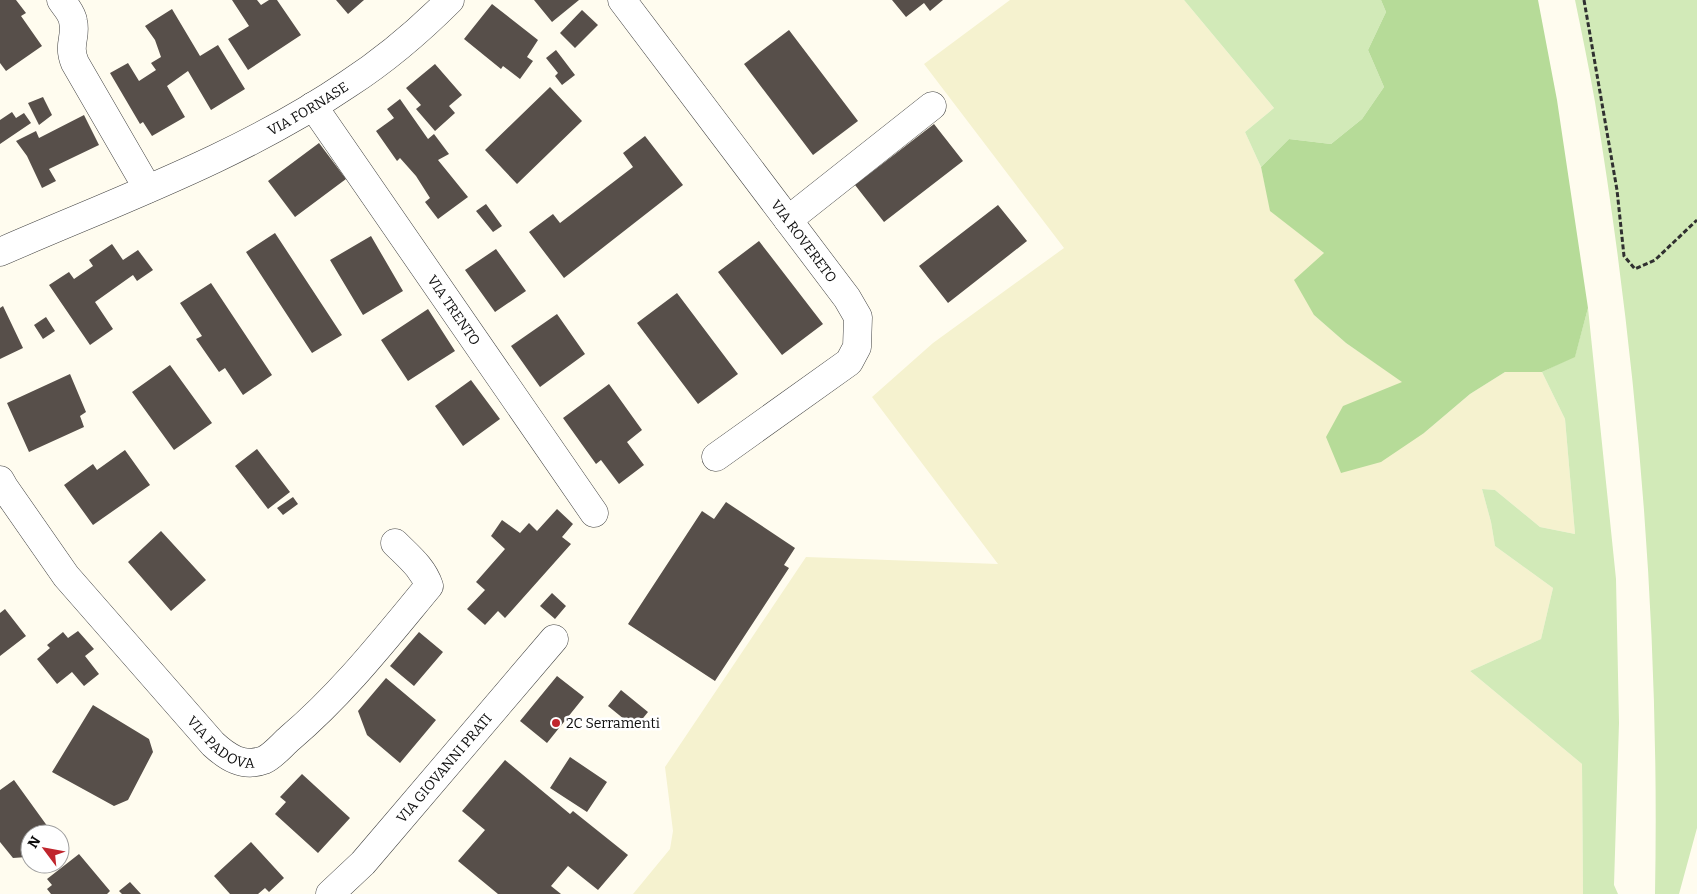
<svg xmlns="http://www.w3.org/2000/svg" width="1697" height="894" font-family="Bitter,serif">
<rect width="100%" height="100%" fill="#fffcef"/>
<path fill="#f5f2cf" d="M1010,0H1184L1274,108L1245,132L1261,167L1271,211L1324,253L1314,315L1346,343L1403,382L1424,433L1470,394L1505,372H1542L1565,419L1575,534L1540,527L1495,490L1482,489L1491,522L1495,546L1553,588L1541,639L1470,671L1582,764L1583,894H633L670,849L673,831L665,767L806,557L998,564L872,397L933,343L1064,248L924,64Z"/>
<path fill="#d2eab8" d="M1184,0H1381L1386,12L1368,50L1384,87L1362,119L1331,144L1289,139L1261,167L1245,132L1274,108Z
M1575,0H1697V828L1679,894H1655C1660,629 1638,364 1595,102C1589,68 1582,34 1575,0Z
M1588,308L1616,579L1619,723L1614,885L1618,894H1583L1582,764L1470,671L1541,639L1553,588L1495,546L1491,522L1482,489L1495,490L1540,527L1575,534L1565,419L1542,372L1575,356Z"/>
<path fill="#b6db98" d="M1381,0H1538L1557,100L1588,308L1575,357L1542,372H1505L1470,394L1424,433L1381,462L1341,473L1326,437L1343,406L1402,382L1346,343L1314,315L1294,280L1324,253L1270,211L1261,167L1289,139L1331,144L1362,119L1384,87L1368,50L1386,12Z"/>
<path fill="#574f4a" d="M0,0H16L26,13L21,16L42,46L6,71L0,63Z
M232,0H257L261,5L269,0H277L301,35L248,70L228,39L249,26Z
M336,0H364L348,14Z
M534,0H579L552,22Z
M892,0H943L930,11L924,3L906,17Z
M492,4L538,40L527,57L533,61L520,79L503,66L501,69L464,39Z
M172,9L200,56L218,45L245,89L211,110L188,71L167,86L185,117L152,136L143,122L140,124L110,73L128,63L139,81L156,70L151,63L161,57L155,40L145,26Z
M582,10L598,25L575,48L560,33Z
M789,30L858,121L813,155L744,64Z
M556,50L575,75L562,85L555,76L558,73L546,58Z
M435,64L462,95L449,106L455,113L435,131L416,109L421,105L406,88Z
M550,87L582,121L517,184L485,150Z
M43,97L52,115L39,125L28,103Z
M400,99L428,139L434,134L449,154L438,160L468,197L438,219L425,202L430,198L416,176L400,158L397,161L376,131L394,118L387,109Z
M12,112L16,118L24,113L31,123L0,144V120Z
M84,115L99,145L49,169L56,181L42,188L27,156L16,141L36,131L39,138Z
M934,124L963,161L884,222L855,185Z
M645,136L683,185L564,278L529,232L553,214L560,223L633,167L623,153Z
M319,143L346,179L295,217L268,181Z
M486,204L502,226L493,232L476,211Z
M998,205L1027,241L948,303L919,266Z
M275,233L342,335L312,353L246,252Z
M371,236L403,291L363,315L330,260Z
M759,241L823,324L782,355L718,272Z
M112,244L123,260L138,250L153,270L137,281L133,275L95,302L113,329L90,345L49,285L69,272L74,279L93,266L89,260Z
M496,249L526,291L495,312L465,270Z
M211,283L272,375L243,395L225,368L219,372L196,339L202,336L180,303Z
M677,293L738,374L698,404L637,323Z
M3,306L23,348L0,359V308Z
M428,309L455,351L408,381L381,340Z
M557,314L585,354L540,387L511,346Z
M46,317L55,331L43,339L34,325Z
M170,365L212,423L174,450L132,392Z
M70,374L86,412L80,416L84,427L29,452L7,403Z
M471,380L500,419L463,446L435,406Z
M609,384L642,430L627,442L644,465L619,484L601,460L596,464L563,418Z
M257,449L290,492L268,509L235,466Z
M125,450L150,485L93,525L64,485L93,464L97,470Z
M293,497L298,504L283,515L277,508Z
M726,502L795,548L784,565L789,568L715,681L628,624L702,511L714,519Z
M557,509L573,524L562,537L571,544L505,618L498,611L485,625L467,609L485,590L476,582L505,549L491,536L502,520L520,533L529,523L537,531Z
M161,531L206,580L171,611L128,562Z
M552,593L566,606L555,619L540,606Z
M5,609L26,636L0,656V613Z
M78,631L94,649L85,656L99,674L84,686L72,672L57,684L37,659L50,648L47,645L63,632L68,638Z
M419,632L443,652L414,686L390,666Z
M557,676L584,697L547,743L520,721Z
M386,678L436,720L400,763L367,735L358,711Z
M621,690L648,712L635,728L608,706Z
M93,705L149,739L153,752L128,800L114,806L52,772Z
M570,757L607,782L587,812L550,788Z
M505,760L570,814L573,811L628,855L598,890L568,866L551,886L561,894H498L458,861L485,830L462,811Z
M302,774L350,818L318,853L275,814L286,802L280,797Z
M14,780L53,834H30V854L27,857L13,858L0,842V790Z
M251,842L284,878L269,892L265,888L258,894H230L214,876Z
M79,854L110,891L107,894H51L47,889L52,885L47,879Z
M130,882L141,894H122L119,891Z"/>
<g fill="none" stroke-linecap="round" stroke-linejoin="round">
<defs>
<g id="minor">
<path d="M61,0C65,6 72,13 73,21C77,37 67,44 75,63L141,177L147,189"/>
<path id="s1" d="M622,0L847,298L858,317L857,347L849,362L716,457"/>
<path id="s2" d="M313,106L594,513"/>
<path d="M788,220L932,106"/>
<path id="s3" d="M0,480L4,487L66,576L213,744C227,757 243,768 264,760C273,756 282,745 290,738C343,693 385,639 429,586C423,568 409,557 395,543"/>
<path id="s4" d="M330,894L363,863L554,639"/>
</g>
<g id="tertiary">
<path id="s5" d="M0,252C117,201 242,156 348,84C385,60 419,31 450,0"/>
</g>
</defs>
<use href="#minor" stroke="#414141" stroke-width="29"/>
<use href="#tertiary" stroke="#414141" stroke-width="29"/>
<path stroke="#303030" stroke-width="3" stroke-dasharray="5 2.5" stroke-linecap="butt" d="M1584,0L1617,190L1624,256L1635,269L1655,260L1697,220"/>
<use href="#minor" stroke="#fff" stroke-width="28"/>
<use href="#tertiary" stroke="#fff" stroke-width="28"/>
</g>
<circle fill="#c0252d" stroke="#fff" stroke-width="2" cx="556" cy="723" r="5"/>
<g text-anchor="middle" stroke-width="5" stroke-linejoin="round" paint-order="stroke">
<g font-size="14" fill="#0e0e0e" stroke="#fff">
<text dy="5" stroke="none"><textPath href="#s5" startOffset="340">VIA FORNASE</textPath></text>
<text dy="5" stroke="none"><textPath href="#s1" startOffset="302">VIA ROVERETO</textPath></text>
<text dy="5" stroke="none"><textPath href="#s2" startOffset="248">VIA TRENTO</textPath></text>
<text dy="5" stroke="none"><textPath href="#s3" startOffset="346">VIA PADOVA</textPath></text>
<text dy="5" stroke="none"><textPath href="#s4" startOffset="170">VIA GIOVANNI PRATI</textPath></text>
</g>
<g font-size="14" fill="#0e0e0e" stroke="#fff" text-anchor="start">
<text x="566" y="728">2C Serramenti</text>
</g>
</g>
<g transform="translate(45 849) rotate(302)"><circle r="24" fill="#ffffff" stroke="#9f9f9f"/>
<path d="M0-4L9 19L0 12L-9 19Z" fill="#c0252d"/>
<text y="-8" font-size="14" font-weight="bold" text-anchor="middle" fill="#0e0e0e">N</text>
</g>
</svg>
